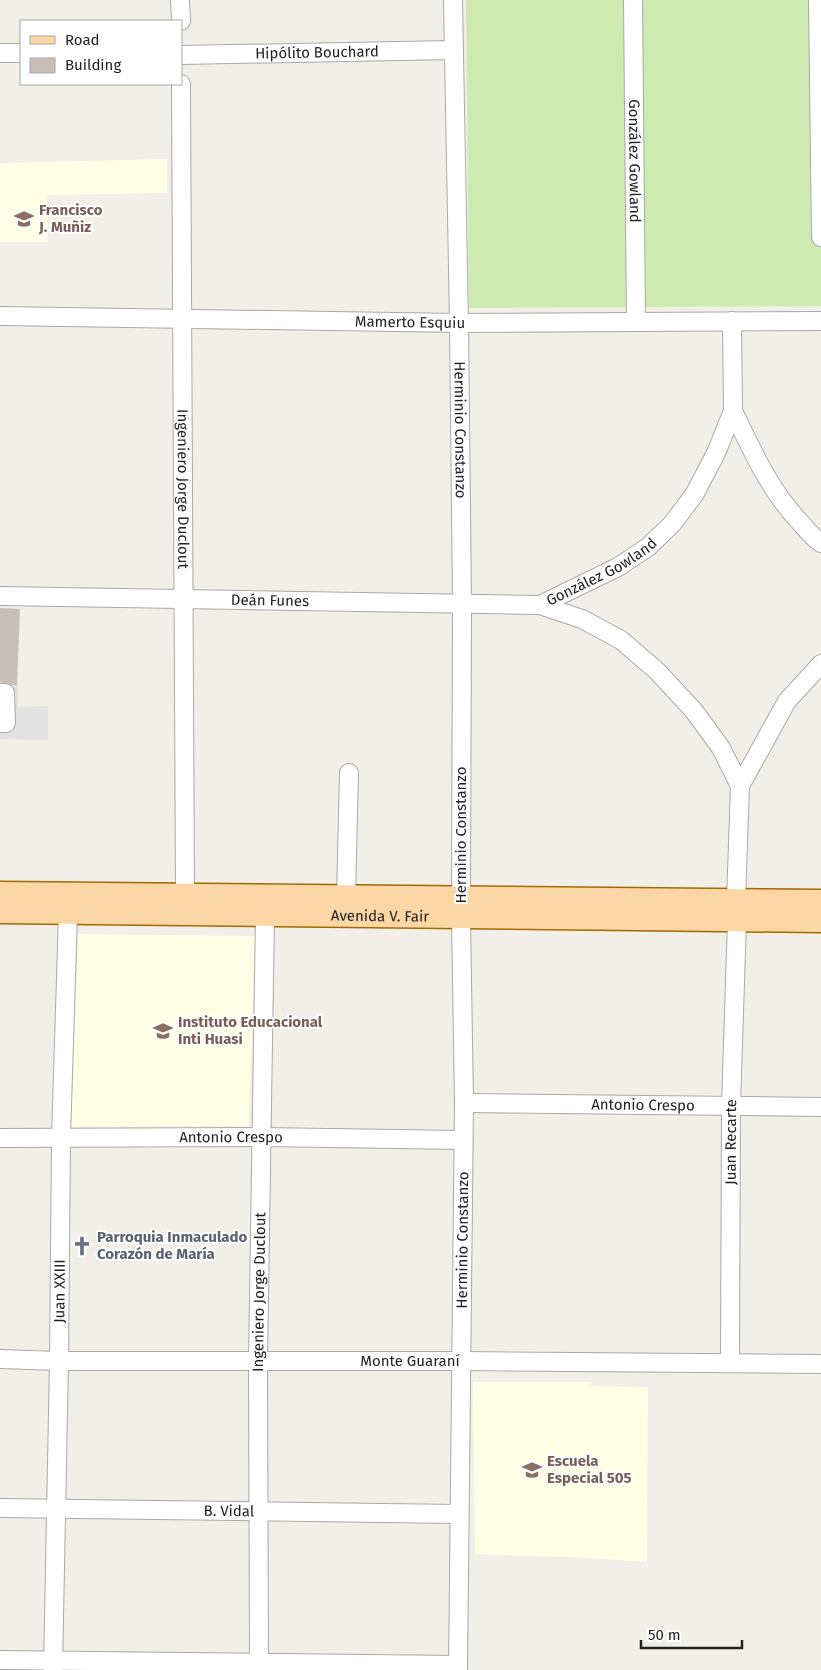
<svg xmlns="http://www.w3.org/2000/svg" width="821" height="1670" font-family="'Fira Sans',sans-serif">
<rect width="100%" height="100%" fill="#f2efe9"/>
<path fill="#ffffe5" d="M167,159V193L47,195L48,242H0V163Z
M78,934L255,936L249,1126L71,1127Z
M473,1382H590L591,1386L648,1387L647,1562L589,1558L475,1554Z"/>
<path fill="#cdebb0" d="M466,0H821V306L469,308Z"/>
<path fill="#e2e2e2" d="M0,685L18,686V707L48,706V740L0,739Z"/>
<path fill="#c7bfb8" d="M0,608L20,609L17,686L0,682Z"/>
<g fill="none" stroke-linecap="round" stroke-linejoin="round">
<defs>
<g id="minor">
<path d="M180,0L181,21"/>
<path id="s1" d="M453,0L459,323L462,603L461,898"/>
<path id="s2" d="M633,0L636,322"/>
<path d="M818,0L821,237"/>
<path d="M0,53H21"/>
<path id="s3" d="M181,55L453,50"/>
<path id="s4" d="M181,84L185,895"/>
<path id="s5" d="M0,316L459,323L821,321"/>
<path d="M733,411C752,450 769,489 799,521C806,529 812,537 821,543"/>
<path id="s6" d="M0,596L540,605L582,619L621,640L657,671L694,711L721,748L740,786"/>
<path id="s7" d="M540,605L618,567L648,547L672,524L694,495L716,453L733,411L732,321"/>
<path d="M0,693H5L6,723H0"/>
<path d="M346,896L349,773"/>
<path d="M736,900L740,786L787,701L821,664"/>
<path id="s8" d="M464,1103L821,1107"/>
<path id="s9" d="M0,1138L262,1137L463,1140"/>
<path id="s10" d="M0,1359L59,1361H462L821,1364"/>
<path id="s11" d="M730,1363L731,1106L737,920"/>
<path id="s12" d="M0,1508L458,1514"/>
<path d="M0,1660L458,1665"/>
<path id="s13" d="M53,1670L59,1361L61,1138L68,913"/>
<path id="s14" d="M259,1670L258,1361L265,915"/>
<path id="s15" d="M458,1670L464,1103L461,918"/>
</g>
<g id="major">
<path d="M0,893L821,901"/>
<path id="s16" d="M0,912L821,921"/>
</g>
</defs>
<use href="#minor" stroke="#a9a9a9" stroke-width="20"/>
<use href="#major" stroke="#a06b00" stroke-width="25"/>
<use href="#minor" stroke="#fff" stroke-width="18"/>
<use href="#major" stroke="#fcd6a4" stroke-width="22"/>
</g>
<defs>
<symbol id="school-bare" viewBox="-9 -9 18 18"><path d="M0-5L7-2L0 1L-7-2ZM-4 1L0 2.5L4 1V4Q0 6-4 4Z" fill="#8d6e63" stroke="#fff" stroke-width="2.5" paint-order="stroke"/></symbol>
<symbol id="church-bare" viewBox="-9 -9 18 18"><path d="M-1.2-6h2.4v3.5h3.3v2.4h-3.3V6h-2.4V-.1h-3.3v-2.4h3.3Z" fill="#6b7280" stroke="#fff" stroke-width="2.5" paint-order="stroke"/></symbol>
</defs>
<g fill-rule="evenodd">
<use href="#school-bare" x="10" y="205" width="28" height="28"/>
<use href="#school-bare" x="149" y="1017" width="28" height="28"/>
<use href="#church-bare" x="68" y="1232" width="28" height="28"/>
<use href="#school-bare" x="518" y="1456" width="28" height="28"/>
</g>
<g text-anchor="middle" stroke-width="4" stroke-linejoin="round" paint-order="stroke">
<g font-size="15" fill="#222" stroke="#fff">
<text dy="5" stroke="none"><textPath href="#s3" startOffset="136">Hipólito Bouchard</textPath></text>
<text dy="5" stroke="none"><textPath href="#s2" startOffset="161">González Gowland</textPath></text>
<text dy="5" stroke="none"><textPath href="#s5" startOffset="410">Mamerto Esquiu</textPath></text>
<text dy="5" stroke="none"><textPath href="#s1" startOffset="430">Herminio Constanzo</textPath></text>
<text dy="5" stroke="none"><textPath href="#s4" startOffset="405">Ingeniero Jorge Duclout</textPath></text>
<text dy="5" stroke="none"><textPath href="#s7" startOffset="70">González Gowland</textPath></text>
<text dy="5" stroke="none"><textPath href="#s6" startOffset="270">Deán Funes</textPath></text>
<text transform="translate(461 835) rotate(-90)" y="5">Herminio Constanzo</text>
<text dy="5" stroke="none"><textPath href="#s16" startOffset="380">Avenida V. Fair</textPath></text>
<text dy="5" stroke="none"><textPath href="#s8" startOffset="179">Antonio Crespo</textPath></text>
<text dy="5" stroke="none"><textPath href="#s9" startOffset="231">Antonio Crespo</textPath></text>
<text dy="5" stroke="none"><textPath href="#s11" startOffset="221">Juan Recarte</textPath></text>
<text dy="5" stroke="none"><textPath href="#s15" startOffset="430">Herminio Constanzo</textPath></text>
<text dy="5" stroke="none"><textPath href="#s13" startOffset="379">Juan XXIII</textPath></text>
<text dy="5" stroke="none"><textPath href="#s14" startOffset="378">Ingeniero Jorge Duclout</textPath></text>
<text dy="5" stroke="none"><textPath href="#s10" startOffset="410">Monte Guaraní</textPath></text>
<text dy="5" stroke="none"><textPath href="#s12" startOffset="229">B. Vidal</textPath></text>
</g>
<g font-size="15" font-weight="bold" fill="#785e54" stroke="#fff" text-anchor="start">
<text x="39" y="215">Francisco<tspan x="39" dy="17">J. Muñiz</tspan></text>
<text x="178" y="1027">Instituto Educacional<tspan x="178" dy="17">Inti Huasi</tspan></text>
<text x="547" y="1466">Escuela<tspan x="547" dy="17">Especial 505</tspan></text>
</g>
<g font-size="15" font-weight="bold" fill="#5b616d" stroke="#fff" text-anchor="start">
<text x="97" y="1242">Parroquia Inmaculado<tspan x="97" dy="17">Corazón de María</tspan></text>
</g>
</g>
<rect x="20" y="20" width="162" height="65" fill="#ffffff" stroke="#a7a7a7"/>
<rect x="30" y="36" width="25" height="8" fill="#fcd6a4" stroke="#a7a7a7"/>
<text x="65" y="45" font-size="15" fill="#222222">Road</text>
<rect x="30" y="58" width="25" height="15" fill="#c7bfb8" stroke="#a7a7a7"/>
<text x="65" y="70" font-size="15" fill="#222222">Building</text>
<path d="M641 1640v8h101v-8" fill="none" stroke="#222222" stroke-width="2.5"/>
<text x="648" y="1640" font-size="15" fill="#222222" stroke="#ffffff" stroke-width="4" paint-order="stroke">50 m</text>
</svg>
